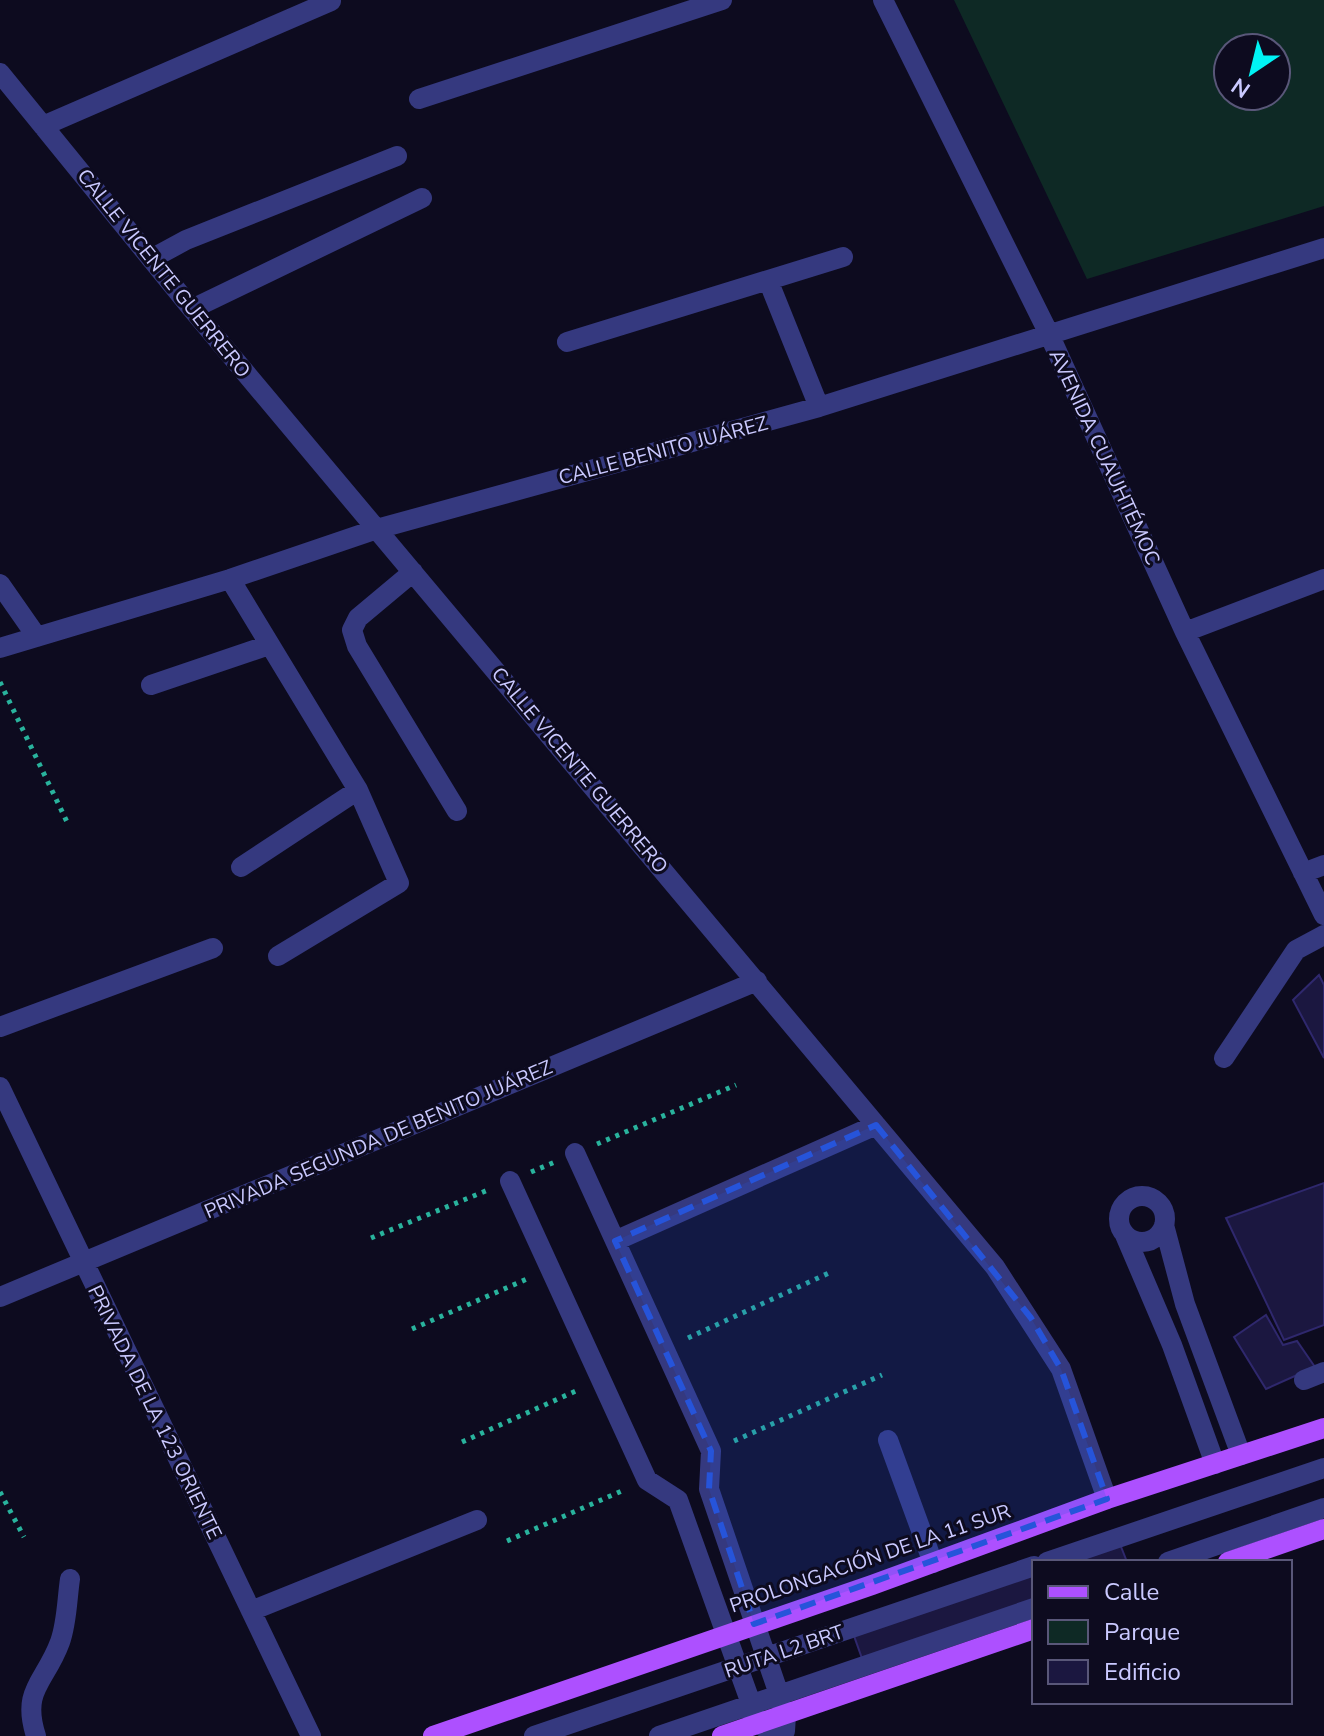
<svg xmlns="http://www.w3.org/2000/svg" width="1324" height="1736" font-family="'Nunito Sans',sans-serif">
<rect width="100%" height="100%" fill="#0d0b1f"/>
<path fill="#0e2925" fill-rule="evenodd" d="M954,0H1324V206L1087,279ZM1228,48H1276V96H1228Z"/>
<path fill="#1b1740" stroke="#2f286d" stroke-width="2" d="M1319,975L1324,985V1058L1293,1000Z
M1324,1183V1325L1284,1340L1226,1218Z
M1266,1315L1283,1345L1297,1341L1315,1367L1266,1389L1234,1337Z
M1118,1539L1127,1562H1053Z
M1034,1569V1604L864,1664L853,1633Z"/>
<g fill="none" stroke-linecap="round" stroke-linejoin="round">
<path stroke="#29b39d" stroke-width="5" stroke-dasharray="4 6" stroke-linecap="butt" d="M0,682L68,824
M597,1144L736,1085
M531,1172L555,1162
M371,1238L488,1190
M412,1329L527,1279
M688,1338L831,1272
M734,1441L882,1375
M462,1442L578,1390
M0,1492L24,1537
M507,1541L624,1490"/>
<path stroke="#35397f" stroke-width="20" d="M883,0L1049,334L1185,632L1324,915
M0,73L192,309L995,1267L1061,1369L1107,1499
M419,99L722,0
M43,126L331,1
M151,259L186,240L397,156
M768,280L819,407
M192,309L422,198
M567,342L843,257
M413,572L358,618L352,630L357,646L457,811
M230,579L358,790L399,883L278,956
M0,584L37,637
M1185,632L1324,579
M0,648L230,579L377,529L819,407L1324,248
M151,685L269,645
M241,867L358,790
M1303,873L1324,865
M0,1027L213,948
M1224,1058L1296,950L1324,935
M0,1087L311,1736
M575,1153L711,1451L709,1489L786,1715L785,1731
M510,1181L647,1480L678,1500L758,1723L776,1736
M1119 1219a23 23 0 1 1 46 0a23 23 0 1 1-46 0Z
M1164,1225L1185,1304L1241,1455
M1125,1235L1172,1345L1215,1464
M615,1241L876,1125
M0,1297L757,981
M1304,1380L1324,1372
M888,1440L933,1563
M1047,1562L1324,1468
M1168,1562L1324,1508
M251,1611L477,1520
M36,1736C21,1689 45,1683 60,1642C67,1623 67,1599 70,1579
M534,1736L1034,1566
M659,1736L1034,1608"/>
<path stroke="#ad50ff" stroke-width="20" d="M1228,1562L1324,1529
M433,1736L872,1585L1107,1499L1324,1428
M722,1736L1034,1629"/>
</g>
<path fill="#2654da" fill-opacity="0.2" stroke="#2654da" stroke-width="6" stroke-dasharray="16 10" stroke-linejoin="round" d="M876,1125L1031,1318L1061,1369L1107,1499L754,1624L709,1489L711,1451L615,1241Z"/>
<g text-anchor="middle" stroke-width="6" stroke-linejoin="round" paint-order="stroke">
<g font-size="20" fill="#cac9ff" stroke="#0d0b1f">
<text transform="translate(164 273) rotate(51)" y="7">CALLE VICENTE GUERRERO</text>
<text transform="translate(663 450) rotate(-15)" y="7">CALLE BENITO JUÁREZ</text>
<text transform="translate(1105 457) rotate(65)" y="7">AVENIDA CUAUHTÉMOC</text>
<text transform="translate(580 770) rotate(50)" y="7">CALLE VICENTE GUERRERO</text>
<text transform="translate(378 1139) rotate(-23)" y="7">PRIVADA SEGUNDA DE BENITO JUÁREZ</text>
<text transform="translate(155 1412) rotate(64)" y="7">PRIVADA DE LA 123 ORIENTE</text>
<text transform="translate(870 1558) rotate(-19)" y="7">PROLONGACIÓN DE LA 11 SUR</text>
<text transform="translate(784 1651) rotate(-19)" y="7">RUTA L2 BRT</text>
</g>
</g>
<rect x="1032" y="1560" width="260" height="144" fill="#0d0b1f" stroke="#595779" stroke-width="2"/>
<rect x="1048" y="1586" width="40" height="12" fill="#ad50ff" stroke="#595779" stroke-width="2"/>
<text x="1104" y="1600" font-size="24" fill="#cac9ff">Calle</text>
<rect x="1048" y="1620" width="40" height="24" fill="#0e2925" stroke="#595779" stroke-width="2"/>
<text x="1104" y="1640" font-size="24" fill="#cac9ff">Parque</text>
<rect x="1048" y="1660" width="40" height="24" fill="#1b1740" stroke="#595779" stroke-width="2"/>
<text x="1104" y="1680" font-size="24" fill="#cac9ff">Edificio</text>
<g transform="translate(1252 72) rotate(215)"><circle r="38" fill="#0d0b1f" stroke="#595779" stroke-width="2"/>
<path d="M0-6L14 30L0 20L-14 30Z" fill="#00f3f4"/>
<text y="-12" font-size="22" font-weight="bold" text-anchor="middle" fill="#cac9ff">N</text>
</g>
</svg>
